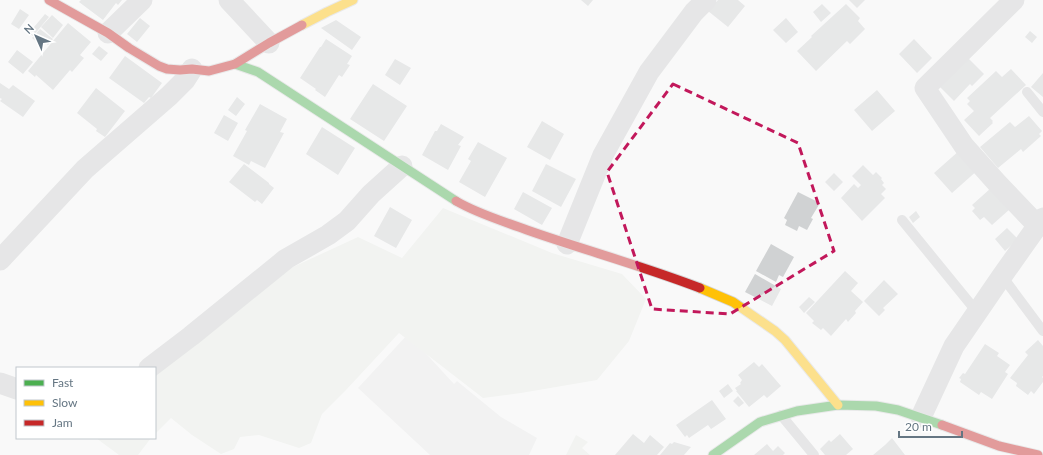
<svg xmlns="http://www.w3.org/2000/svg" width="1043" height="455" font-family="Lato,sans-serif">
<rect width="100%" height="100%" fill="#f9f9f9"/>
<path fill="#e8e9e9" d="M408,334L454,384L457,381L501,417L537,438L529,455H430L358,388Z"/>
<path fill="#e8ebe6" d="M443,208L552,253L622,274L646,299L629,341L597,380L521,393L483,398L399,333L346,390L322,414L311,443L299,448L259,435L240,437L234,449L221,454L192,435L171,418L155,434V374L280,273L358,237L402,258Z
M576,435L588,442L582,448L590,455H566Z
M96,438H151L138,455H119Z"/>
<path fill="#d0d2d3" d="M81,0H122L118,5L116,3L103,20L79,2Z
M581,0H593L588,6Z
M718,0H738L745,6L728,27L708,11Z
M849,0H865L857,8Z
M822,4L831,13L821,22L813,12Z
M846,4L860,18L858,21L865,29L850,44L847,41L816,71L797,51L812,37L811,36Z
M20,9L29,15L19,29L11,24Z
M45,14L49,17L33,36L29,33Z
M52,15L63,25L53,38L41,27Z
M140,18L150,26L137,42L127,34Z
M786,18L798,32L786,43L773,30Z
M336,20L361,37L352,50L321,28Z
M68,23L91,42L80,55L84,58L72,72L70,70L53,90L36,75L35,77L28,71Z
M40,29L53,39L48,45L43,41L40,45L32,38Z
M1030,31L1037,37L1032,43L1025,37Z
M326,39L352,56L347,64L350,65L342,77L339,75L325,97L315,90L316,89L300,78L320,47H321Z
M914,39L932,58L917,73L899,54Z
M99,46L108,53L101,61L92,54Z
M17,50L33,62L23,74L8,62Z
M125,56L162,83L151,98L149,97L144,103L109,78Z
M966,56L984,74L972,86L970,84L954,101L938,85Z
M395,59L411,68L400,85L385,75Z
M1011,69L1026,85L990,118L993,121L992,122L993,123L979,136L964,120L974,111L967,104L970,101L967,98L996,71L1002,77Z
M1043,73V97L1031,87Z
M0,83L9,89L13,85L35,101L23,117L0,101L2,99L0,98Z
M373,84L407,106L384,141L350,119Z
M96,88L125,111L105,137L96,131L97,129L77,113Z
M877,90L895,111L872,131L854,110Z
M237,97L245,104L236,116L228,110Z
M260,104L287,119L280,132L284,133L265,168L251,161L249,165L233,156L247,131L245,130Z
M224,115L238,123L228,141L214,133Z
M1029,116L1042,131L1039,134L1041,136L1023,152L1021,149L998,168L980,147L1010,122L1015,127Z
M542,121L564,134L550,160L527,147Z
M441,124L464,137L458,145L461,146L448,170L422,155L435,131H437Z
M322,127L355,148L338,175L306,154Z
M478,142L507,158L485,197L459,182L471,161L468,159Z
M960,150L979,169L952,193L934,173Z
M244,164L269,183V184L274,188L262,204L257,200L255,202L229,182Z
M546,164L576,179L561,207L532,191Z
M863,165L873,175L876,172L882,178L881,179L884,183L882,185L886,189L881,194L885,198L862,221L841,198L854,184L858,188L861,185L852,176Z
M834,173L843,182L834,191L825,182Z
M991,188L1010,209L992,225L984,217L980,220L972,211L975,208L972,205Z
M523,192L552,208L542,225L514,209Z
M798,192L820,203L811,218L813,219L807,230L799,226L797,231L785,225L787,220L784,218Z
M390,207L412,220L396,248L374,236Z
M916,211L920,217L913,223L909,217Z
M1007,228L1018,239L1005,251L995,239Z
M771,244L794,257L783,277L779,275L776,282L756,271Z
M845,271L858,283L851,291L863,302L855,311L856,313L848,322L846,319L831,336L823,328L821,330L812,323L814,321L806,313Z
M755,274L781,289L772,306L745,292Z
M884,280L898,294L883,308L885,310L879,316L864,301Z
M809,297L815,302L804,313L799,307Z
M1038,340L1043,346V376L1042,377L1043,378V382L1034,394L1031,391L1028,395L1016,386L1017,383L1010,378L1028,355L1025,352Z
M985,344L999,353L997,356L1010,365L1005,372L1008,374L992,399L981,392L979,395L960,382L961,379L959,378L963,373L965,374Z
M754,362L759,367L762,364L781,386L767,398L764,395L749,407L736,391H737L735,388L741,384L740,383L742,380L738,375Z
M728,384L733,391L724,398L719,391Z
M738,396L744,403L739,407L733,401Z
M712,400L726,419L711,429L708,425L689,438L687,435L685,437L676,425Z
M633,434L644,443L650,435L664,447L657,455H615Z
M840,434L853,449L846,455H825L820,449L829,440L831,442Z
M892,438L905,455H873L885,445Z
M674,442L691,447L684,455H660L670,443L672,444Z
M767,444L773,451L778,446L785,453L783,455H754Z"/>
<g fill="none" stroke-linecap="round" stroke-linejoin="round">
<defs>
<path id="fast" d="M235,64L258,72L456,201
M713,455L760,422L797,411L838,405L876,406L898,410L942,425"/>
<path id="slow" d="M302,25L327,12L353,0
M700,288L733,302L775,331L785,340L838,405"/>
<path id="jam" d="M49,0L108,33L129,48L159,66L167,69L180,70L192,69L209,71L235,64L269,43L302,25
M456,201C478,214 503,221 527,230C584,250 643,266 700,288
M942,425L999,446L1038,455"/>
</defs>
<use href="#fast" stroke="#d5d6d7" stroke-width="11"/>
<use href="#slow" stroke="#d5d6d7" stroke-width="11"/>
<use href="#jam" stroke="#d5d6d7" stroke-width="11"/>
<path stroke="#cecfd0" stroke-width="10" d="M1027,92L1043,112
M902,220L977,312
M1002,276L1043,331
M781,415L814,455"/>
<path stroke="#cecfd0" stroke-width="21" d="M229,0L269,43
M1014,0L925,88L964,146L997,183L1037,225
M108,33L142,0
M567,244L603,155L649,72L694,12L706,0
M0,260L85,169L169,96L185,80L192,69
M149,368L191,336L286,259L328,235L347,221L371,194L402,166
M0,383L17,389
M921,417L954,346L1002,276L1043,218"/>
<use href="#fast" stroke="#4caf50" stroke-width="9"/>
<use href="#slow" stroke="#ffc107" stroke-width="9"/>
<use href="#jam" stroke="#c62828" stroke-width="9"/>
</g>
<path d="M0 0H1043V455H0ZM673,84L798,143L834,251L730,314L652,309L607,172Z" fill="#f9f9f9" fill-opacity=".55" fill-rule="evenodd"/>
<path fill="none" stroke="#c2185b" stroke-width="3" stroke-dasharray="8 5" stroke-linejoin="round" d="M673,84L798,143L834,251L730,314L652,309L607,172Z"/>
<rect x="16" y="367" width="140" height="72" fill="#ffffff" stroke="#c1c8cd"/>
<rect x="24" y="380" width="20" height="6" fill="#4caf50" stroke="#c1c8cd"/>
<text x="52" y="387" font-size="12" fill="#657683">Fast</text>
<rect x="24" y="400" width="20" height="6" fill="#ffc107" stroke="#c1c8cd"/>
<text x="52" y="407" font-size="12" fill="#657683">Slow</text>
<rect x="24" y="420" width="20" height="6" fill="#c62828" stroke="#c1c8cd"/>
<text x="52" y="427" font-size="12" fill="#657683">Jam</text>
<g transform="translate(36 36) rotate(315)" stroke="#ffffff" stroke-width="3" paint-order="stroke">
<path d="M0-3L7 15L0 10L-7 15Z" fill="#657683"/>
<text y="-6" font-size="11" font-weight="bold" text-anchor="middle" fill="#657683">N</text>
</g>
<path d="M899 431v6h63v-6" fill="none" stroke="#657683" stroke-width="2"/>
<text x="905" y="431" font-size="12" fill="#657683" stroke="#ffffff" stroke-width="3" paint-order="stroke">20 m</text>
</svg>
